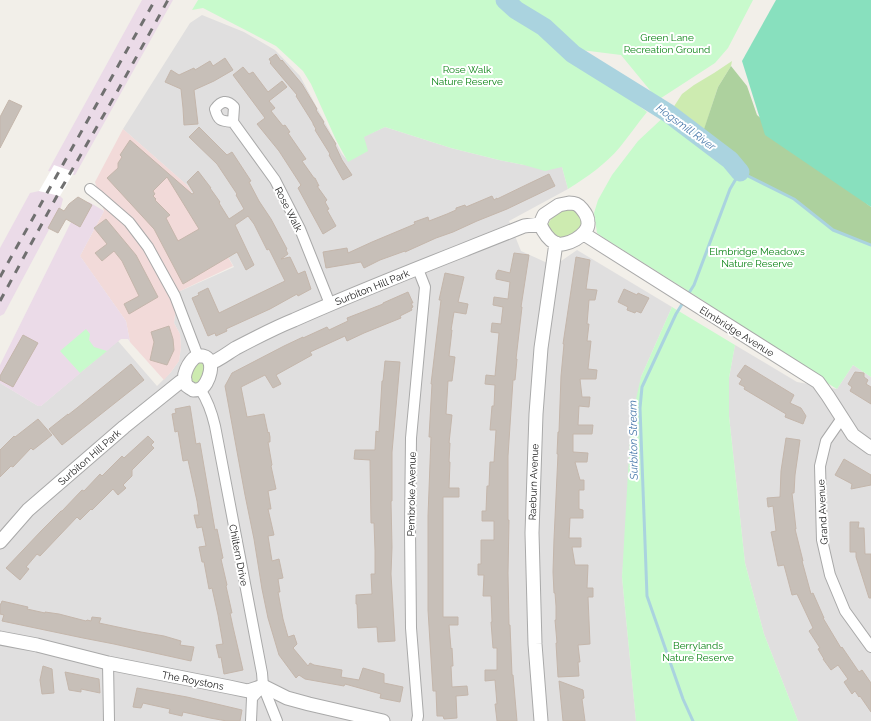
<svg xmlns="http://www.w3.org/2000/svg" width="871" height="721" font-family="Raleway,sans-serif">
<rect width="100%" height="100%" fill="#f2efe9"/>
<path fill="#e0dfdf" d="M202,15L244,32L275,50L300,76L342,154L348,161L363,137L385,127L451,148L499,160L524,165L562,167L568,189L509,221L521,251L554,266L577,250L672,307L641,377L622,577L636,721H0V383L38,406H41L118,341L157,386L171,372L179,361L181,347L180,334L174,323L178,292L234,267L188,186L123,129L190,23Z
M735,345L797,382L837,389L853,365L871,377V721H798L764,634L745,563L729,416V378Z"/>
<path fill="#f2dad9" d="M123,129L188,186L233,266L178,292L174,323L180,334L181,347L179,361L171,372L164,380L130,342L126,321L80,256L104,211L95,182Z"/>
<path fill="#ebdbe8" d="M142,0H173L75,175L48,171Z
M39,191L60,196L63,199L61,207L4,314L0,316V248L30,193Z
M81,202H89L104,211L80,256L126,321L130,342L128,339H121L41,406H38L0,383V365Z"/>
<path fill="#cdebb0" d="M732,61L731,66L718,87L702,136L671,111L682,94L694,85L714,73Z
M571,209L581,213L582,226C577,231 567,239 560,238C554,237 550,232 547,228C550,216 559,211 571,209Z
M200,361L206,365L200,381L196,384L192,383L190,378L195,363Z"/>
<path fill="#add19e" d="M731,66L747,86L757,115L800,152L871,207V297L703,168L704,129L718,87Z"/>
<path fill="#c8facc" d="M198,0H495L519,20L547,35L647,112C637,124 629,136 620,147C606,164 587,177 568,189L562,167L545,171L524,165L499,160L451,148L385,127L364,137L368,151L348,162L336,140L311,84L303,71L276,46L203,8L192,10Z
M511,0H753L728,48L715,63L658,100L621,55L581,50Z
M668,113L730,160L740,172L794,199L833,230L871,245V377L853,365L837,389L747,334L704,301L604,238L597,233L594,213L598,200L612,175L638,141Z
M672,307L735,345L729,378V416L745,563L764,634L798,721H636L622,577L631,421L641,377Z
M86,329L90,334L89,340L94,347L107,351L80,373L60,351Z"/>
<path fill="#88e0be" d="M776,0H871V207L765,135L742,61Z"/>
<path fill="#fff" d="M54,165L74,172L60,196L39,191Z"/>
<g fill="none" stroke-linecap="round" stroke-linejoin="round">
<path stroke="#aad3df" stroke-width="3" d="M687,296L694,285L730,189L740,172L794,199L833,230L871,245
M684,301L676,314L642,387L640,408L647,596L683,699L693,721"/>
<path stroke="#aad3df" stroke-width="19" d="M505,0L516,10L544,27L573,54L668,113L730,160L740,172"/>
</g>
<path fill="#c7bfb8" stroke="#c4b6ab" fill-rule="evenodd" d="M276,54L281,61L282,60L302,84L317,109L316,110L324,122L323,123L336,144L335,145L342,160L352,175L343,180L329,155L330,154L315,130L316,129L313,124V123L296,96L297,95L270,63L271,62L269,59Z
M225,58L233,70L214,81L194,90L198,124L184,125L183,108L181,89L165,82L171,70L179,75L194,68L195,70L210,61L213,66Z
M243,67L249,74L253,72L268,92L282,81L287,87L269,101L275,108L271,111L283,126L285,125L290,132L288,133L306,159L302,161L314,178H315L319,186H317L327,200L325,202L329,209L327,210L336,226L323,234L298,188L301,185L279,151L257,124L265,118L233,75Z
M9,100L22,106L0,148V117Z
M199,127L227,155L232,152L251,181L249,182L259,201L271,219L287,249L286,250L288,254L281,259L290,257L298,274L305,271L311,289L298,296L297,294L270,309L226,329L227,331L216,336L215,333L208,336L192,298L199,295L198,293L208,288L219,313L285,281L269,249L267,250L254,224L248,216L235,225L254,265L246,270L237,252L183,284L154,229L107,178L118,168V163L122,157L120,155L130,140L192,194L194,193L187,182L198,171L211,188H210L220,202L219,203L229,219L244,209L236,195L237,194L217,164L189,137ZM167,177L199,229L178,241L166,218L170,215L155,200L156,199L153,196L155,194L153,191Z
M549,174L555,186L507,209L477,221L453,232L436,238L405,252V251L380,260L364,268L361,262L326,268L323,252L347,248L348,253L372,242L415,224L414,222L428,217L429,221L447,214L456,210V208L465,205L466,207L492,196L494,200L497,198V199L528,184Z
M78,197L92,205L80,227L66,219L58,233L48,228L59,208L64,211L69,204Z
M106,219L136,255L158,297L129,314L124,304L139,296L122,261L114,251L102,261L95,253L107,244L94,228Z
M514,253L529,255L521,307H522L516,359H517L515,380H513L508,456V520H509L508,573L509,625H510L512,675H513L517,721H497L495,704H497L495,680L485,681V670H497V648H493L491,622H492L491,596H483L484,575H478V564H481V540H494V521H482V511H486L487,486H489L490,462H494L496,430H490L492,406H494L495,385L485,384L486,375L495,376L499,333L491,332L492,323L501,324L503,307L493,305L494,297L508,299L510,282L496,279V274L498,270L510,273Z
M576,257L590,260L586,289L597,290L595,300H589L587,324H589L587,341H591L588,369L597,370L596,379H580L582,397H590L589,407L579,406L578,425H593L592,434H573V452L588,453L587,462H575L580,480H584V490H579V509L583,510V518H570L569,538H581V547H572L575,565H588L587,588H593V597H588L590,644L578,645L580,662H578L579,676L558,677L556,643H557L555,620H556V606L555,593H554L553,572L554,539L558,454H557L558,432H559L561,376L564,344H563Z
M445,273L464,277L458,302L468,304L466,314L454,312L451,330H452L449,356L455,357L452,381H448L446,414L452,415L449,443H450L449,462H450L449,488H459V497H443V617H458V625H449L451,649L452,648L453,666H451L452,687L467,686L468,695L456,696L457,718L444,719L443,716H437L436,691H433L428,610V516L431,437H429L432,384H431L441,300H439Z
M624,289L637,295L638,293L649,298L641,313L636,311L635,313L627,310L628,307L618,302Z
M408,292L413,303H411L413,307L411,308L412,310L400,316L401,318L364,333L347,341L345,336L310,352L312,355L276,375L281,384L273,388L265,375L241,387L247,417L264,414L268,433L269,432L270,437V442H268L272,465L271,466L276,489L268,491L271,509H268L274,535L268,536L272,561L279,559L283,578L278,579L280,592H278L283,619L288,637L294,635L297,644L293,648L308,666L310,663L314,665L342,670L341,677L359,680L363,668L384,674V683L403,687L400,702L380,698L381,694L345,684L344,686L305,679L299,675L296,678L279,655L268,618L262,589L254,539L245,495L225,386L232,373L284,346L303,337V338L327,327L329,330L348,321L347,318L383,304V303Z
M169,326L173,339L174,350L167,365L150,360L154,342L151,332Z
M23,335L38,343L13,387L0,380V376Z
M385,361L400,362L392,452V501H391L392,547L391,574L395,641L378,642L377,627L358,628L357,604H356V595L372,594L371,574H375V550L374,523H371L370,460L354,459L355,450H375L376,431L379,432L382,381H383Z
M131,364L144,380L62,445L49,429L68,414V415L77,408Z
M745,365L794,395L790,403L801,408L806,416L803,424L785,417L786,414L744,389L745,387L739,384L742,379L737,376Z
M855,372L864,373V377L868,380L866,384L871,387V404L850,391L852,387L848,384Z
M190,406L196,444L200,443L215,530L217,529L223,558L221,559L227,585L226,586L232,613H230L233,627L243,670L224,674L221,657L219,658L216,645L223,644L218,615L212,588L209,589L204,562H202L199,547L206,546L202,527L197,528L194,515H199L197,501L188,460L183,461L178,431L175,432L172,414L176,413L175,409Z
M38,419L52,435L33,450L31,448L13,467L11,466L0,477V450L14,436L15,437Z
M148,436L154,442L151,445L154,448L132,470V476L123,485L126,488L118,495L113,489L92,510L91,509L80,520L77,517L40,556L37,554L26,567L29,569L20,580L6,568L42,530L61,511H62L82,490L84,491L100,474L102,476L122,456L124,458Z
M786,438L800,440L795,475L794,493H792L796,529H795L803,561H802L811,594L813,593L824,618H823L841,648L842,647L859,672L862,670L871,683V712L860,696L859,697L855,691L852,694L844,682L848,679L838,665L831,670L823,659H824L818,649L820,648L809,631L813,628L797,594L792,595L784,565L778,566L771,532L776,531L773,506L768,507L767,498L780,497L781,471Z
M844,459L871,475V485L851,489L852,484L835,475Z
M850,522H859L858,528H864L865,554H871V598H869L856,557V552H850Z
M2,601L28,607L27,609L45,613V612L59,614L86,621L87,620L91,621L92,617L101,618L99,623L141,632L164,636L181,641L180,645L194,647L191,661L114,644L83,638L2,621L4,615L0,614V604H1Z
M43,666L52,669L54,693L42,694L40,680Z
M65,672L99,679L100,693L81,689V692L69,690Z
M559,681L583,690L584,698L582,699L585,721H563Z
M137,688L187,697L242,710L240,721H227L210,718L183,712L182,716L169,713L170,709L143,703L141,708L133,707Z"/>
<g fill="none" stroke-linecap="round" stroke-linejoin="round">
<defs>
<path id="minor" d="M233,122C221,121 218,121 215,109C221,101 227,99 234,107L233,122L275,180L300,229L330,304
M90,189L99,196L129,222L148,247L175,296L196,351L197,356
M200,389C208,401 212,413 215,426L262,673L263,686L277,721
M842,418L826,441L820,466L822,540L830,575L845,611L871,647
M108,663L109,721
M251,721L252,698L263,686
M417,721L418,716L411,628L410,530L411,438L425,287L418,269"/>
<path id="tertiary" d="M569,203C575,203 578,204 582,209C586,214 588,217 588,223C589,235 565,248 555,243C548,239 543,231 540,224L544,215L559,205Z
M584,234L818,382L828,396L853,435L871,448
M197,356C199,356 201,356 203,356C217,359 209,385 200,389C198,390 195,390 193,390C192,389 188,387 187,386C180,377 189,361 197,356Z
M210,363C218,361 229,352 236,348C255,338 274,328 294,320C370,286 447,257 524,226L540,224
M0,542L28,510L124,427L180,382L185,380
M0,638L37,645L108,663L229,687L248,691L263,686L287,698L309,704L383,721
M541,721L535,644L532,533L536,414L541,348L556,243"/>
</defs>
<use href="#minor" stroke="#a9a9a9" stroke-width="12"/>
<use href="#tertiary" stroke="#a9a9a9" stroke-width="15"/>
<use href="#minor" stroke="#fff" stroke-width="10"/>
<use href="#tertiary" stroke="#fff" stroke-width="13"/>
<path stroke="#707070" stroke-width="3" stroke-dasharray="8 8" stroke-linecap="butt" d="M0,277L155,0
M0,301L57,196L117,92L168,0"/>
</g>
<g text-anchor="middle" stroke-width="4" stroke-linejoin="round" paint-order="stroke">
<g font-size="10" fill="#0c8416" stroke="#fff">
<text x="667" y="41">Green Lane<tspan x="667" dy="12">Recreation Ground</tspan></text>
<text x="467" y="73">Rose Walk<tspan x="467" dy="12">Nature Reserve</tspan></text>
<text x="757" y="255">Elmbridge Meadows<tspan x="757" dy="12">Nature Reserve</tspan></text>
<text x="698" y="649">Berrylands<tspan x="698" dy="12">Nature Reserve</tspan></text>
</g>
<g font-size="10" fill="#222" stroke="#fff">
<text transform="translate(289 209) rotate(63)" y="4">Rose Walk</text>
<text transform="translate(372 287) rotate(-22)" y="4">Surbiton Hill Park</text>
<text transform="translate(737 331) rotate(32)" y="4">Elmbridge Avenue</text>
<text transform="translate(89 457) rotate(-41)" y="4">Surbiton Hill Park</text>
<text transform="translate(533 482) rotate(-88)" y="4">Raeburn Avenue</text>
<text transform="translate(411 494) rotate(-89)" y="4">Pembroke Avenue</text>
<text transform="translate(822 512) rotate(-93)" y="4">Grand Avenue</text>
<text transform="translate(239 555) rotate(79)" y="4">Chiltern Drive</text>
<text transform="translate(193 680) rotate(11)" y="4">The Roystons</text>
</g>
<g font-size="11" font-style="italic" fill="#4a7aab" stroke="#fff">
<text transform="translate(686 127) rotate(36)" y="4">Hogsmill River</text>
<text transform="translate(633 440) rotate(-91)" y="4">Surbiton Stream</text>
</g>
</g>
</svg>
